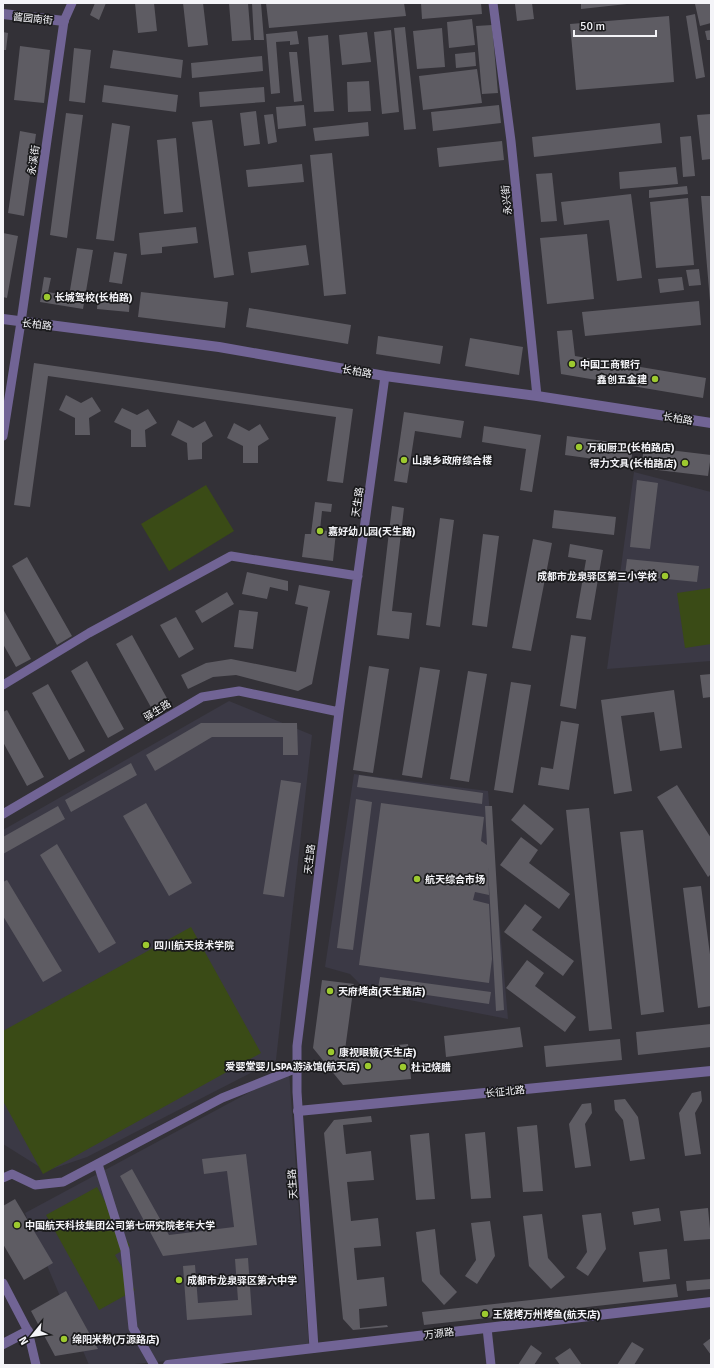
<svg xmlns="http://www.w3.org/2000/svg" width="714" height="1368" font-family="Signika,'Noto Sans SC',sans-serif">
<rect width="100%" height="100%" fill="#333137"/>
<path fill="#3b3945" d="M634,472L711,492V661L607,669Z
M229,701L312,735L276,1060L87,1157L46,1171L3,1144V830Z
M354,774L488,791L508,1019L368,992L350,974L325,967Z
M289,1071L309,1348L124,1365H89L25,1213Z"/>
<path fill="#3a4b16" d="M206,485L234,531L169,571L141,524Z
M711,588V644L685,648L677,593Z
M191,927L261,1053L43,1174L3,1101V1031Z
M97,1187L130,1246L115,1255L135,1290L99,1310L46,1215Z"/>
<path fill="#5e5c63" d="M95,3H106L99,20L90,15Z
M135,3H154L157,31L138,33Z
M183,3H203L208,45L188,47Z
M229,3H248L251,40L232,41Z
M252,3H261L264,40H254Z
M266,3H404L406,16L269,28Z
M421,3H481L482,14L422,19Z
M532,3L534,19L517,21L515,4Z
M581,3H627V4L581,9Z
M701,3H711V23L700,26L695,4Z
M695,14L705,77L696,79L686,16Z
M669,16L674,82L576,90L570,24Z
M472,19L475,45L449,48L447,22Z
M492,25L498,93L482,94L476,26Z
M405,27L416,129L404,130L394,28Z
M442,28L445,67L417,69L413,31Z
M391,30L399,112L382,114L374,32Z
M711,30V40H707L705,31Z
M297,31L299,44L290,45V41L276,42L280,93L271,94L266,34Z
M3,32L8,33L6,50H3Z
M367,32L371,62L342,65L339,35Z
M328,35L334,111L314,112L308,37Z
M20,46L50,50L44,103L14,100Z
M74,48L91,50L85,103L69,101Z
M113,50L183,60L181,78L110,68Z
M289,52H297L302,101L294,102Z
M475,52L476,66L456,68L455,54Z
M262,56L263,71L192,78L191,63Z
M477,69L482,103L423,110L419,76Z
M369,81L371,111L348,112L347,82Z
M104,85L178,95L176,112L102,102Z
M264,87L265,102L200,107L199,92Z
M304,105L306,126L278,129L276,107Z
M499,105L501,123L433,131L431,112Z
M256,111L260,144L244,146L240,113Z
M66,113L83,115L67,238L50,235Z
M273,114L277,142L268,144L264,115Z
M711,114V159L702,160L697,115Z
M212,120L234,275L214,278L192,122Z
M368,122L369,136L315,141L313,128Z
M112,123L130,126L114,241L96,239Z
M660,123L662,143L534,157L532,137Z
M20,131L36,134L24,216L8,213Z
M691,136L695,176L683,177L680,137Z
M176,138L183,212L164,214L157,140Z
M502,141L504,160L439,167L437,148Z
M332,153L346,294L324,296L310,155Z
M302,164L304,182L248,187L246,170Z
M676,167L678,184L620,189L619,172Z
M552,173L557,221L541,222L536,174Z
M687,186L688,194L649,198V190Z
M631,194L642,278L617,281L609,220L564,225L561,202Z
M701,196H711V301H710Z
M688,198L694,265L656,268L650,202Z
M196,227L198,243L162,247V253L141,255L139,233Z
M3,233L18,236L7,298L3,297Z
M587,234L594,299L547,304L540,238Z
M306,245L309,265L251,273L248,252Z
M77,248L93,250L83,309L40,302L44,277L51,278L48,292L69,296Z
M114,252L127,254L122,284L109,282Z
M699,269L701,285L689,286L686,270Z
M682,277L684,290L660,293L658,279Z
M98,292L130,295L129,312L97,309Z
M141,292L228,302L225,328L138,317Z
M699,301L701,325L585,336L582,312Z
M249,308L351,325L348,344L246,327Z
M572,330L575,356L706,378L703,398L561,374L557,331Z
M378,336L443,346L440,364L376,354Z
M470,338L523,347L519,375L465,366Z
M34,363L353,409L343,483L327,481L336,417L48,376L30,507L14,505Z
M66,395L81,403L92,397L101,411L89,418L90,435H75V418L59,410Z
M122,408L137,415L148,409L157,423L145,430L146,447H131V430L114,422Z
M404,412L464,421L461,438L415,431L407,483L394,481Z
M178,420L193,428L205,421L213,436L202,443V459L188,460L187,443L171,435Z
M234,423L249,431L260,424L269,439L258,446V463H243V446L227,438Z
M484,426L541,435L532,492L520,490L526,449L482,442Z
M567,436L633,445L631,464L565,455Z
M644,447L711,455L708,476L641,468Z
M637,480L658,483L650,549L630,547Z
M315,502L332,504L331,512L322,511L320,530L336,532L333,561L302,557L305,534H311Z
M392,506L404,508L392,611L412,613L409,639L377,635Z
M554,510L616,517L614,535L552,528Z
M440,518L454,520L440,627L426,625Z
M483,534L499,536L487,627L472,625Z
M533,539L552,543L531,651L512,648Z
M570,544L603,550L591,620L576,618L586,560L568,557Z
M27,557L72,636L57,645L12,566Z
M627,559L699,566L697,582L625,575Z
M247,572L288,581V591L270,587L267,599L242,594Z
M299,585L330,591L312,684L298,691L236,675L213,677L188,689L181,675L206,663L231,659L296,672L308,607L295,604Z
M227,592L234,604L202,623L195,611Z
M3,609L31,659L16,667L3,644Z
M239,610L258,612L253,649L234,647Z
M176,617L194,649L179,658L160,625Z
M132,635L169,702L153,711L116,644Z
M571,635L586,637L576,709L560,706Z
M87,661L124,729L108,738L71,671Z
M369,666L389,669L373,773L353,770Z
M420,667L440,670L422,778L402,775Z
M468,671L487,674L469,782L450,779Z
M711,674V697L703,698L700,675Z
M511,682L531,685L513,793L494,790Z
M48,684L85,751L69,760L32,693Z
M674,690L682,748L660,751L654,712L621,716L632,791L614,794L601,700Z
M7,710L44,777L27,786L3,742V712Z
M561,721L579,724L569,790L538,785L541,767L553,769Z
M201,723H297L298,755H283V737H212L155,771L146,755Z
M131,763L137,775L71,812L65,800Z
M359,775L483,793L482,804L357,787Z
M281,780L301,783L284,897L263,894Z
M677,785L711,838V874L708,877L657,797Z
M356,799L372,802L353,950L337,948Z
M146,803L192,883L169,896L123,816Z
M381,803L484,817L481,841L487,845L485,806H492L504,1010L496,1011L488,867L489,895L475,892L473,900L489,904L492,959L489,983L359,965Z
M524,804L554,829L541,845L511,820Z
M58,806L65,819L3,854V837Z
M589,808L612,1029L589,1031L566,810Z
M643,830L664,1012L641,1015L620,832Z
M521,837L538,850L529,863L570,894L559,909L500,865Z
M57,844L116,943L99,953L40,855Z
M7,880L62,971L43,982L3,916V882Z
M701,886L711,962V1006L698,1008L683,888Z
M525,904L542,917L532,930L574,961L563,976L504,932Z
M527,960L544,973L535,986L576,1017L565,1032L506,988Z
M380,977L491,992L489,1004L378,988Z
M322,980L354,984L345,1050L408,1044L411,1079L343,1085L313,1048Z
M711,1024V1047L638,1055L636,1032Z
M520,1027L523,1047L446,1057L444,1036Z
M620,1039L622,1060L546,1067L544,1046Z
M701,1091L702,1101L695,1113L701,1154L685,1156L679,1113L692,1093Z
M625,1099L638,1117L645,1159L630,1161L623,1120L615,1110L614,1100Z
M591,1103L592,1113L585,1124L591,1166L575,1168L569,1124L582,1104Z
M371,1116L372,1122L343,1125L346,1154L371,1151L374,1180L347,1182L351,1221L378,1218L381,1246L354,1248L357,1280L384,1277L387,1306L359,1309L360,1328L387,1325L388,1327L353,1330L343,1319L324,1133L334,1120Z
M537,1125L543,1191L523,1192L517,1127Z
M485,1132L491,1198L471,1199L465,1134Z
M429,1133L435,1199L416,1200L410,1135Z
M246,1154L257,1245L163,1256L120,1176L132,1169L169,1235L234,1227L227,1171L204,1174L202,1159Z
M15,1199L53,1263L24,1280L3,1244V1206Z
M659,1208L661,1221L634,1225L632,1212Z
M708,1208L711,1239L684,1241L680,1211Z
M601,1213L606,1249L588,1276L576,1268L587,1252L582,1215Z
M542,1214L548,1258L565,1277L551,1289L529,1266L523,1216Z
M490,1221L495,1256L477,1284L465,1276L476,1260L471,1223Z
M435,1229L440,1274L457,1292L444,1305L422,1281L416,1232Z
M667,1249L670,1279L643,1282L639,1252Z
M248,1258L252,1315L187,1320L183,1266L195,1265L198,1303L238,1300L235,1259Z
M711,1279V1289L687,1291L686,1281Z
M676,1284L678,1297L424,1325L422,1312Z
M66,1291L98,1349L55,1356L31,1311Z
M711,1338V1355L703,1344Z
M632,1342L644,1349L634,1365H617Z
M531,1345L542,1353L534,1365H518Z
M570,1348L582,1365H560L555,1358Z"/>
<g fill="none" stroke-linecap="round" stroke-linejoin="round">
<path stroke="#716495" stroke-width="9" d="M493,3L511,141L537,396
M3,436L21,322L64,21L72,3
M3,685L89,633L231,556L358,576
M3,814L202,697L239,691L339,712
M98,1164L125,1250L133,1328L154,1365
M3,1178L12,1174L35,1185L63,1182L222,1098L297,1068
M3,1283L28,1331L36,1365
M487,1328L491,1365
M314,1348L297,1092V1046L339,712L385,376"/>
<path stroke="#716495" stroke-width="10" d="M3,14L64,21
M3,319L219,347L385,376L537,396L711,423
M298,1111L711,1071
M3,1344L28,1331
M168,1365L711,1302"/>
</g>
<g fill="#9dca2f" stroke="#1a1a1c" stroke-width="1.5">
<circle cx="47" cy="297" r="4"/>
<circle cx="572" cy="364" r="4"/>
<circle cx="655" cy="379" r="4"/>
<circle cx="579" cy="447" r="4"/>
<circle cx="404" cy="460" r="4"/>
<circle cx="685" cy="463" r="4"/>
<circle cx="320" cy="531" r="4"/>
<circle cx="665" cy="576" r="4"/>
<circle cx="417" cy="879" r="4"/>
<circle cx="146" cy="945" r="4"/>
<circle cx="330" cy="991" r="4"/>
<circle cx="331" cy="1052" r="4"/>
<circle cx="368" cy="1066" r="4"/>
<circle cx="403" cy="1067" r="4"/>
<circle cx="17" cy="1225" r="4"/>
<circle cx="179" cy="1280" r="4"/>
<circle cx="485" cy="1314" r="4"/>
<circle cx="64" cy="1339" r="4"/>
</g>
<g text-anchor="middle" stroke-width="3.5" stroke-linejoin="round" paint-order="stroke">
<g font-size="10" fill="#f4f4f8" stroke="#1a1a1c">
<text transform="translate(33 18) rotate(6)" y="4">酱园南街</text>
<text transform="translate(33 160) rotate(-82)" y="4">永溪街</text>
<text transform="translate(506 200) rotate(-96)" y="4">永兴街</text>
<text transform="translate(37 324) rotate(7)" y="4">长柏路</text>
<text transform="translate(357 371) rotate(10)" y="4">长柏路</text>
<text transform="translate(678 418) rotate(9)" y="4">长柏路</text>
<text transform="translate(357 502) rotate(-82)" y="4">天生路</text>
<text transform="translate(157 710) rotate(-31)" y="4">驿生路</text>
<text transform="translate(309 859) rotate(-83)" y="4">天生路</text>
<text transform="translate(505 1091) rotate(-6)" y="4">长征北路</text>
<text transform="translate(292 1184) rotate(-94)" y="4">天生路</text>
<text transform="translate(439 1333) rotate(-7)" y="4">万源路</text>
</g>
<g font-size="10" font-weight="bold" fill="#f4f4f8" stroke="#1a1a1c" text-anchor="start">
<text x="55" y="301">长城驾校(长柏路)</text>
<text x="580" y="368">中国工商银行</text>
<text x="647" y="383" text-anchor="end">鑫创五金建</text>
<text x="587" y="451">万和厨卫(长柏路店)</text>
<text x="412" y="464">山泉乡政府综合楼</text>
<text x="677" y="467" text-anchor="end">得力文具(长柏路店)</text>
<text x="328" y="535">嘉好幼儿园(天生路)</text>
<text x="657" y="580" text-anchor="end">成都市龙泉驿区第三小学校</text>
<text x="425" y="883">航天综合市场</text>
<text x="154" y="949">四川航天技术学院</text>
<text x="338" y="995">天府烤卤(天生路店)</text>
<text x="339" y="1056">康视眼镜(天生店)</text>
<text x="360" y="1070" text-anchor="end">爱婴堂婴儿SPA游泳馆(航天店)</text>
<text x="411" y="1071">杜记烧腊</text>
<text x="25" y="1229">中国航天科技集团公司第七研究院老年大学</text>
<text x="187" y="1284">成都市龙泉驿区第六中学</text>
<text x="493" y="1318">王烧烤万州烤鱼(航天店)</text>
<text x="72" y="1343">绵阳米粉(万源路店)</text>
</g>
</g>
<rect width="714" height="1368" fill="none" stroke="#f4f4f8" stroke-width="8"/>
<g transform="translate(32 1336) rotate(240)" stroke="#1a1a1c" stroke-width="3" paint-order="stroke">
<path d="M0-3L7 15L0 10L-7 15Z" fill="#f4f4f8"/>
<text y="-6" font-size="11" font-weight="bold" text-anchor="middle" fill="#f4f4f8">N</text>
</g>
<path d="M574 30v6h82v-6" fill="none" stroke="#f4f4f8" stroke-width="2"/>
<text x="580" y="30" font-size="12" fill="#f4f4f8" stroke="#1a1a1c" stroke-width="3" paint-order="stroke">50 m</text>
</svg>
